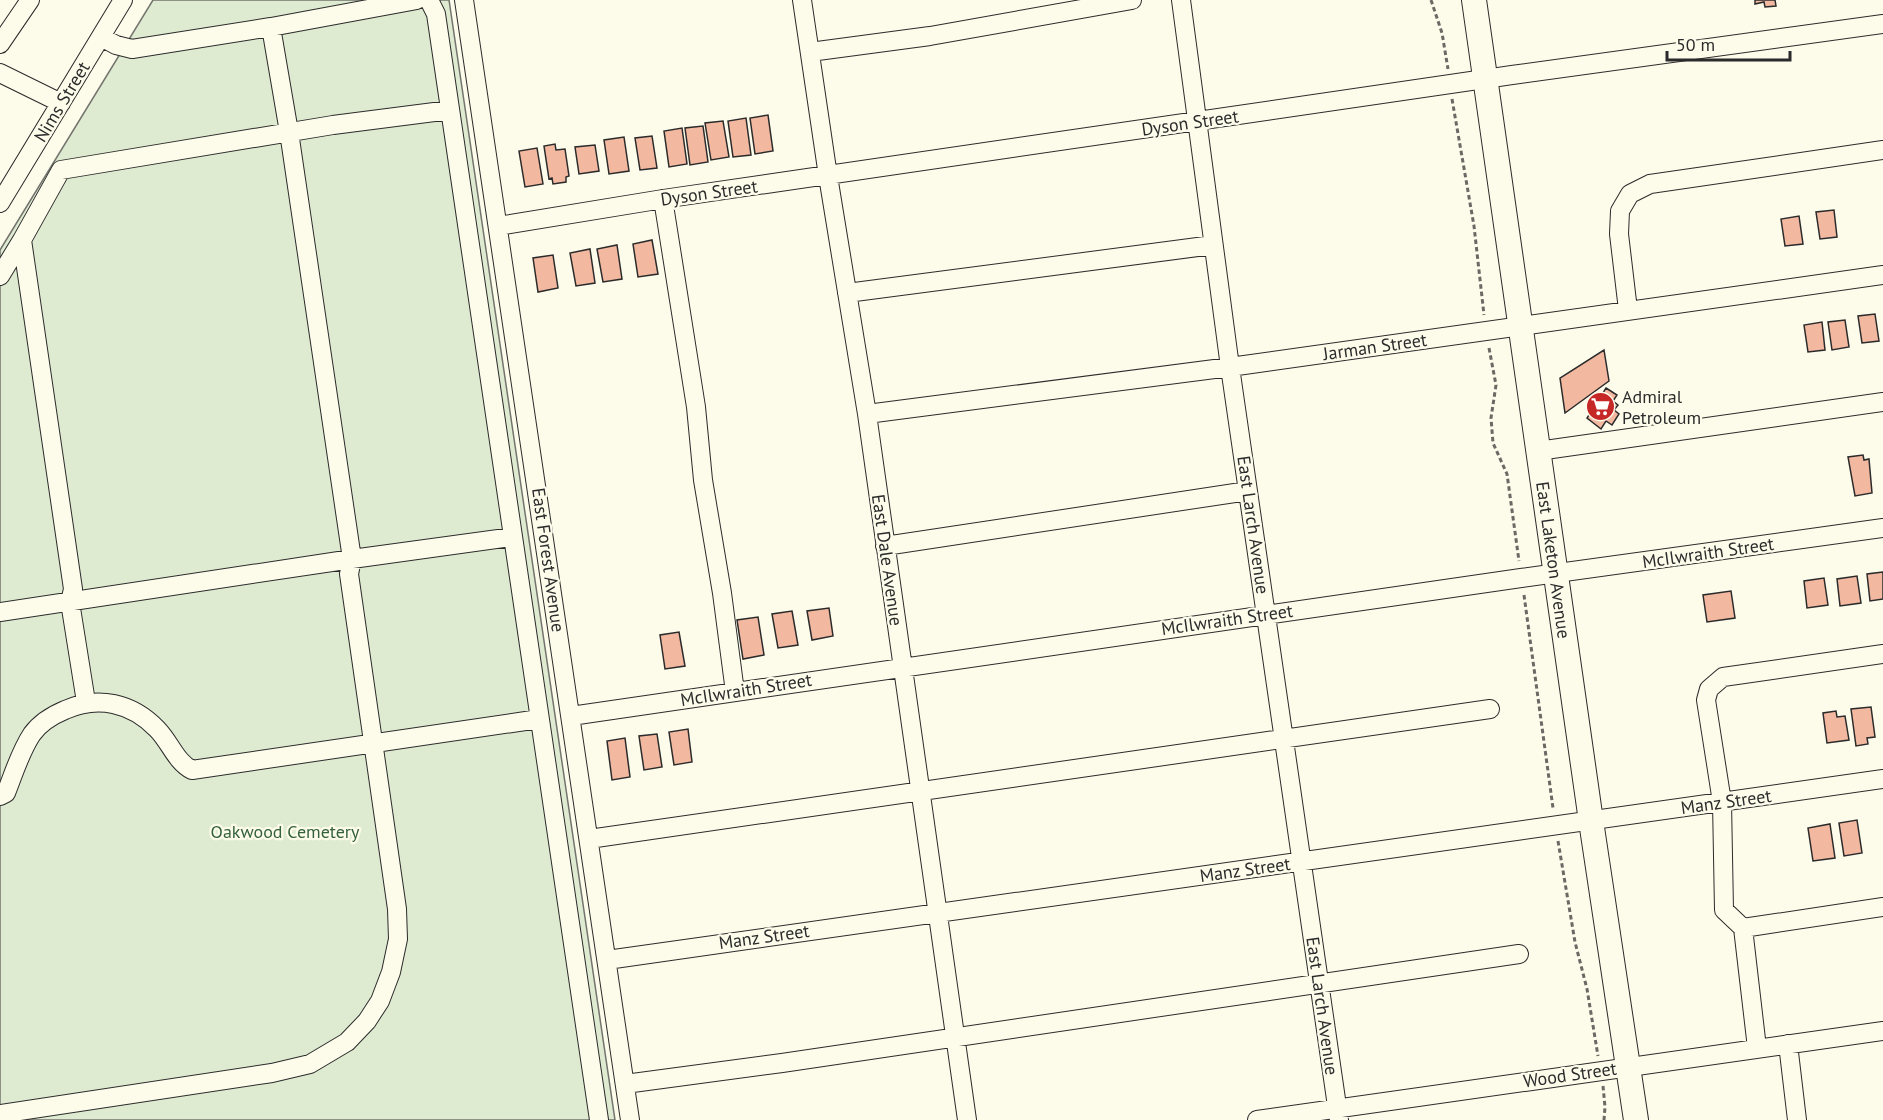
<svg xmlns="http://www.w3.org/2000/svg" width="1883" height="1120" font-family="'PT Sans',sans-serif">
<rect width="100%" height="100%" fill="#fdfbea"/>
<path fill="#deebd1" stroke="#74746e" stroke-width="1.5" d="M153,0H449L615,1120H0V250Z"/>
<path fill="#f2b8a0" stroke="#2b2b2b" stroke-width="1.5" d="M1755,0H1775L1776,6L1765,7L1764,2L1755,4Z
M768,115L773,151L755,154L750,118Z
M746,118L751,155L733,157L728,121Z
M723,121L729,157L711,160L705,123Z
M703,126L708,162L690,165L685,128Z
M682,128L687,164L669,167L664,131Z
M652,136L657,168L640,170L635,138Z
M624,137L629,171L609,174L604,140Z
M555,144L556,150L565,149L569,176L566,177V182L553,184L552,178L549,179L544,146Z
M595,145L599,171L579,174L575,147Z
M537,148L543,184L525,187L519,151Z
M1834,210L1837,237L1820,239L1816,212Z
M1799,216L1803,244L1785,246L1781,219Z
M652,240L658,274L638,277L633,244Z
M617,245L622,279L603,282L597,249Z
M590,249L595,283L576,286L570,253Z
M553,255L558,288L538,292L533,258Z
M1875,314L1879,341L1862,343L1858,316Z
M1845,320L1849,347L1832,350L1828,322Z
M1822,322L1825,350L1808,352L1804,325Z
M1604,350L1609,381L1565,413L1560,378Z
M1606,388L1617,395L1613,401L1618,405L1614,410L1619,414L1612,425L1606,421L1601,429L1587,418Z
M1863,455L1864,460L1869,459L1872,493L1855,496L1848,457Z
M1883,572V599L1870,601L1867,574Z
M1857,576L1861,603L1840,606L1837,579Z
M1824,578L1828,605L1807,608L1804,581Z
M1731,591L1735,618L1707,622L1703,595Z
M829,608L833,636L812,640L807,611Z
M792,611L798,645L778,648L772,614Z
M758,617L764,655L743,659L737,620Z
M679,632L685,666L665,669L660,635Z
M1871,707L1875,737L1867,738L1868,744L1856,746L1851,709Z
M1836,711L1837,717L1845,716L1849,740L1827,743L1823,713Z
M688,729L692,762L674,765L669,732Z
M657,734L662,767L644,770L639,736Z
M625,738L630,777L612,780L607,741Z
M1857,820L1862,853L1844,856L1839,823Z
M1830,824L1835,858L1813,861L1808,828Z"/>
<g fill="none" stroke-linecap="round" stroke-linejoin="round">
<defs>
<path id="minor" d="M429,0L436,14L599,1120
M464,0L630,1120
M802,0L828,176L867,414L967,1120
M1181,0L1230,367L1339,1120
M101,37L116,45L132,49L271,27L417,0
M0,44L30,0
M810,52L930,36L1132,0
M0,73L61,103
M663,199L696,407L703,480L722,593L735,692
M0,203L123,0
M498,226L663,199L1512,75L1883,24
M0,276L22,240
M847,293L1213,245
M1628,310L1619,234L1620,211L1630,194L1650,184L1883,150
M867,414L1230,367L1883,275
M1538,451L1883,402
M885,546L1248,491
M0,612L352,559L512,537
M86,702L70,602L73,589L22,240L61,170L333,125L450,110
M571,716L1521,578L1883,528
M0,796L6,793C14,773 20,752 32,734C40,723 53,715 65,710C98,695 132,703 157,729C170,742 176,762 192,770L539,719
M589,839C889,794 1190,755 1490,709
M1743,928L1883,907
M607,960L1883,779
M1788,1044L1797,1120
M1757,1048L1743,928L1724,910L1722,802L1706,700L1709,689L1723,677L1883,654
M625,1084L782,1063L1519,954
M0,1114L272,1073L310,1064L347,1042L367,1021L380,1001L391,972L398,939L397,909L349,574L352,559L289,132L271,27
M1257,1120L1883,1031"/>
<path id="major" d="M1474,0L1591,821L1636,1120"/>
</defs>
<use href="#minor" stroke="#2b2b2b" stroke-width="20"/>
<use href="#major" stroke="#2b2b2b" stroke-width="26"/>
<path stroke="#6a6964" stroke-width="3" stroke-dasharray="4.5 3" stroke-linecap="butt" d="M1431,0L1442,33L1448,69
M1452,99L1474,226L1484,315
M1489,348L1496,385L1491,418L1493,443L1507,474L1519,561
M1524,595L1553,808
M1558,841L1575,942L1587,989L1598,1056
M1603,1086L1605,1107L1604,1120"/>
<use href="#minor" stroke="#fdfbea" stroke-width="18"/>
<use href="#major" stroke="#fdfbea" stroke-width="24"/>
</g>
<defs>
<symbol id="supermarket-disc" viewBox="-11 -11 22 22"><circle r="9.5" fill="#c62828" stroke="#fdfbea"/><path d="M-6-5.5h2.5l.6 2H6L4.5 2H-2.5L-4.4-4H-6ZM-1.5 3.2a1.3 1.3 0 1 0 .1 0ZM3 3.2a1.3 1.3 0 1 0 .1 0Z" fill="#fff"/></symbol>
</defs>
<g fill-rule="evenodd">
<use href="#supermarket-disc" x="1584" y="390" width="33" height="33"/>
</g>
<g text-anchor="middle" stroke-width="4.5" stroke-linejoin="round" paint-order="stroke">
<g font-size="18" fill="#2b2b2b" stroke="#fdfbea">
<text transform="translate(62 102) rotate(-59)" y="6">Nims Street</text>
<text transform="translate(1190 123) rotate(-8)" y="6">Dyson Street</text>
<text transform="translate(709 193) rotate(-8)" y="6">Dyson Street</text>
<text transform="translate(1375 347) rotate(-8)" y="6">Jarman Street</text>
<text transform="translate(1253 525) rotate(82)" y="6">East Larch Avenue</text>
<text transform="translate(1708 553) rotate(-8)" y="6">McIlwraith Street</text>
<text transform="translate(548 560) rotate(82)" y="6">East Forest Avenue</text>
<text transform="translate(887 560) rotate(82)" y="6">East Dale Avenue</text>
<text transform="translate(1553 560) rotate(82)" y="6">East Laketon Avenue</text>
<text transform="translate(1227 620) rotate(-8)" y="6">McIlwraith Street</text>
<text transform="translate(746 690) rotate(-9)" y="6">McIlwraith Street</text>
<text transform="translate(1726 802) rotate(-8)" y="6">Manz Street</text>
<text transform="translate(1245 870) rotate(-8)" y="6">Manz Street</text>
<text transform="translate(764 937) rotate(-8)" y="6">Manz Street</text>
<text transform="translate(1322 1006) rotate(82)" y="6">East Larch Avenue</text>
<text transform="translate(1570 1075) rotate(-8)" y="6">Wood Street</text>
</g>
<g font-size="18" fill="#2b2b2b" stroke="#fdfbea" text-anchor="start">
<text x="1622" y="403">Admiral<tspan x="1622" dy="21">Petroleum</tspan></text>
</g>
<g font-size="18" fill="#34623c" stroke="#fdfbea">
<text x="285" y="838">Oakwood Cemetery</text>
</g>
</g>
<path d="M1667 51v9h123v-9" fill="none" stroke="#2b2b2b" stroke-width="3"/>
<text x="1676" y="51" font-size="18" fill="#2b2b2b" stroke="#fdfbea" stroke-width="4.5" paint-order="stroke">50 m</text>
</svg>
